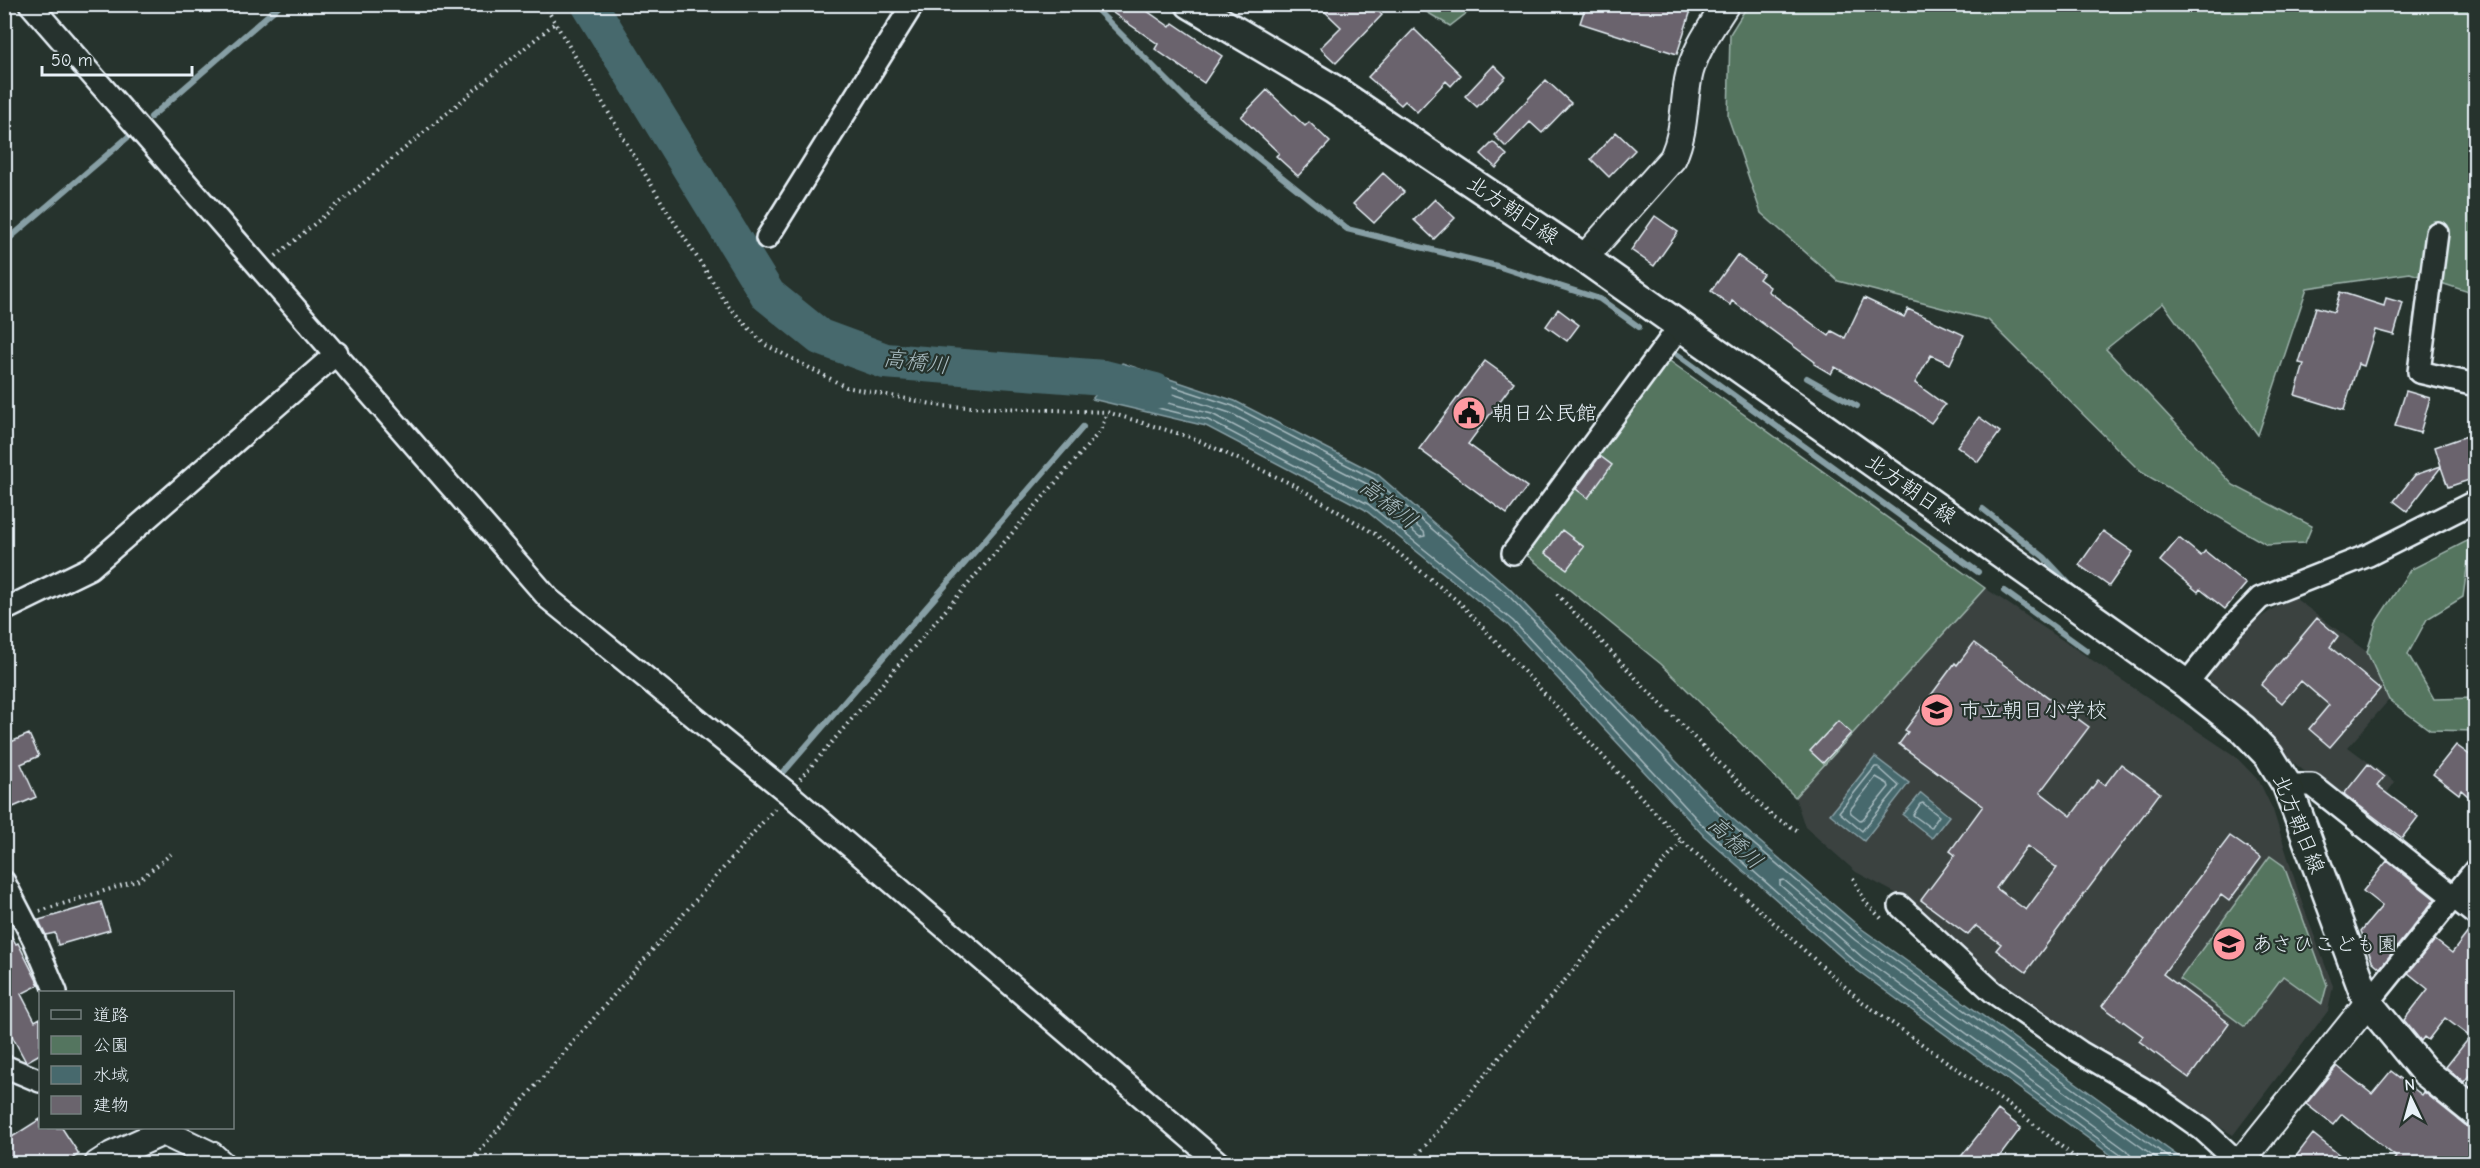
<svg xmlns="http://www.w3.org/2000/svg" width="2480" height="1168" font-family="'Comic Neue','Klee One',sans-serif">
<rect width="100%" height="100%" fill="#26332d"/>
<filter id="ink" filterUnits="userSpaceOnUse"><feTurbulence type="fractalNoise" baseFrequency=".0167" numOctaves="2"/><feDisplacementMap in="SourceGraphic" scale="12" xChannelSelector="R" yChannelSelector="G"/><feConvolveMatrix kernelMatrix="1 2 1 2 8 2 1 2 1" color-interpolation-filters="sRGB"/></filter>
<g filter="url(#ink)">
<path fill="#3a4240" d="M1667,359L1985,588L2235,756L2259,781L2273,810L2302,903L2333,986L2328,1011L2233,1135L2073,1038L1995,987L1903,897L1856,872L1805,827L1795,797L1661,664L1523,552Z
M2292,596L2367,652L2389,700L2348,747L2395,782L2367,820L2290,760L2269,731L2210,688L2209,673L2248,626Z"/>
<path fill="#54755f" stroke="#9eb3ac" stroke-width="1.5" d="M1415,5H1477L1450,26Z
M1748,5H2475V294L2410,273L2307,288L2258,435L2163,303L2106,349L2233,485L2312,526L2305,543L2267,545L2141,472L1988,320L1838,281L1761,213L1728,117L1730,34Z
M1667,359L1985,588L1795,797L1661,664L1523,552Z
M2471,539L2463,597L2427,619L2408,654L2434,699L2475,698V731L2430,730L2389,700L2367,652L2376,622L2410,570Z
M2270,856L2284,866L2327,985L2322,1004L2283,976L2245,1027L2180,979Z"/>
<path fill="#47696d" stroke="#879fa5" stroke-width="1.5" d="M1122,363L1235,401L1377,474L1509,588L1726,813L1862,929L2182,1159L2197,1160L2201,1163H2122L1854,968L1704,836L1508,625L1364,509L1206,426L1092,399Z
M1875,757L1909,783L1864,841L1830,814Z
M1921,793L1949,816L1932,838L1903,815Z"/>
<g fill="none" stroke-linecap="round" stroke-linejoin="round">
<path stroke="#a8bbc0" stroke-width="1.5" d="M1128,379L1230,413L1369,485L1424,532L1425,536L1420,537L1371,497L1212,414L1120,391L1119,387Z
M1875,767H1878L1899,786L1862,831L1839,812Z
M1876,777L1888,784L1889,787L1863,819L1860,820L1851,813L1850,810Z
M1923,803L1939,816L1931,828L1913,815L1920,804Z
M2125,1164L2122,1156L1857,963L1708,831L1513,621L1368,504L1208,420L1108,396L1106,392L1126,371L1233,406L1374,479L1505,592L1722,817L1859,934L2178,1164
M2132,1164L2131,1156L2126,1150L1862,957L1780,885V881L1784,880L1855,940L2165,1164"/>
<path stroke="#879fa5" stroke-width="6" d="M1091,4L1192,105L1347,229L1497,266L1600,299L1639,327
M151,117L281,4
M4,243L128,137
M1678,355L1978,572
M1807,378L1857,406
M1983,509L2044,557L2074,589
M2004,591L2087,651
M782,774L1083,427"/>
<path stroke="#47696d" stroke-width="36" d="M589,4L768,295L820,337L885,361L1104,378L1155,391"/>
</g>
<path fill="#6a646d" stroke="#e8f1f8" stroke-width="1.5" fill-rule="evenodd" d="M1100,4H1137L1170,27L1173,23L1222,56L1204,83L1155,49L1158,44Z
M1317,4H1371L1382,15L1336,63L1320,48L1341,27Z
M1603,4H1693L1677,54L1580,23L1586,5L1602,10Z
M1414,29L1461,75L1451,86L1446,81L1417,112L1405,101L1401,105L1368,77Z
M1494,65L1506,77L1477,107L1465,96Z
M1546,80L1571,103L1542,133L1530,122L1506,147L1494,135Z
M1267,90L1305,126L1309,122L1330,142L1298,176L1276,156L1279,153L1241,117Z
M1616,132L1635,150L1609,177L1591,159Z
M1493,142L1507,155L1496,168L1481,154Z
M1383,173L1404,192L1374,223L1353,204Z
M1435,199L1455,218L1434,239L1414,220Z
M1655,216L1678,232L1654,266L1631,250Z
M1737,255L1763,274L1759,279L1770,287L1768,291L1829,336L1832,331L1845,338L1864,298L1904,317L1908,309L1964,335L1950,364L1931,355L1915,383L1945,405L1931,423L1914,411L1835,367L1831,374L1814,364L1815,362L1732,301L1730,305L1711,291Z
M2340,292L2384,306L2386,298L2403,303L2394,335L2375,330L2364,366L2358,364L2344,410L2295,395L2304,364L2299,363L2316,307L2334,312Z
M1558,309L1579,325L1567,341L1546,326Z
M1485,361L1514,382L1468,444L1527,487L1507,514L1419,449Z
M2406,391L2430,398L2420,433L2395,426Z
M1979,417L2000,432L1978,462L1957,446Z
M2467,436L2471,448L2475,446V478L2448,487L2441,467L2407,511L2394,501L2415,475L2441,466L2435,447Z
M1600,456L1612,465L1588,498L1576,489Z
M1562,530L1584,547L1567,569L1545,553Z
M2103,531L2133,552L2109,586L2079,565Z
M2179,538L2201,556L2205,551L2246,584L2225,609L2200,589L2198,592L2160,561Z
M2317,618L2338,636L2330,647L2380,689L2330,747L2309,729L2329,705L2301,681L2282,703L2261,685Z
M1974,643L2089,727L2040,792L2071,816L2098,780L2105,785L2121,764L2160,793L2026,972L1996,950L2001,944L1976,926L1968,935L1921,900L1955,855L1950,851L1983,806L1899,744L1908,732L1905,730L1955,663L1957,665ZM2027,846L2057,868L2026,910L1996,888Z
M1838,721L1851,733L1823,763L1810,751Z
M4,727L11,742L29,734L39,756L21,764L36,797L4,811Z
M2456,745L2475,759V802L2461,790L2459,794L2433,774Z
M2368,764L2384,777L2377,786L2418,817L2402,838L2344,794Z
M2230,836L2261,858L2229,901L2221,895L2163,974L2229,1023L2189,1078L2139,1041L2143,1036L2102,1006Z
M2387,861L2435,899L2380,968L2372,961L2361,931L2382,906L2363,891Z
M101,902L110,930L58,945L55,933L46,935L41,925L39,920Z
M4,923L16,944L18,943L39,985L21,994L35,1021L40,1018V1054L26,1062L4,1021Z
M2472,927L2475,928V1068L2464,1082L2446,1067L2470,1037L2445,1018L2428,1040L2424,1037L2421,1041L2404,1020L2428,989L2408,973L2435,940L2452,953Z
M2337,1066L2372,1094L2391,1071L2422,1095L2424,1092L2475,1133V1164H2391L2396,1157L2342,1114L2333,1125L2306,1104Z
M1998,1110L2021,1128L1994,1164H1955Z
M40,1119V1128H62L79,1154L64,1164H4V1142Z
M2313,1134L2351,1164H2290Z"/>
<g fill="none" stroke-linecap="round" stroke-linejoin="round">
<defs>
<path id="minor" d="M30,4L549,599L788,793L1220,1164
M2437,233L2419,372L2476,385
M767,238L913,4
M1513,553L1680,326
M4,610L90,568L337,353
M2186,684L2231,628L2260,598L2369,555L2476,501
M2287,785H2312L2476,915
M4,882L34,940L56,992
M1900,906L1993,992L2080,1052L2152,1094L2203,1130L2240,1164
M2368,1003L2476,869
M4,1066L40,1081"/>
<path id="tertiary" d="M1584,258L1673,158C1685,131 1683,108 1688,80C1693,52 1711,28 1726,4
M98,1164L112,1155L163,1132L211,1155L221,1164
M2239,1164L2368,1003"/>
<path id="secondary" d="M1190,4L1333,89L1584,258L2186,684L2243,729L2269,756L2287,785L2368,1003L2424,1071L2476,1113"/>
</defs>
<use href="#minor" stroke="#e8f1f8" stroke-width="26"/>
<use href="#tertiary" stroke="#e8f1f8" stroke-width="30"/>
<use href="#secondary" stroke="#e8f1f8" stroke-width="33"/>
<path stroke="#e8f1f8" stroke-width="4" stroke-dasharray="1.5 4.5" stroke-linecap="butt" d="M544,4L664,206L729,307L764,344L846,387L942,406L1107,412L1193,438L1296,486L1375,534L1460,603L1682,841L1861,1001L2021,1114L2083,1164
M276,256L556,22
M1557,594L1645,688L1771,815L1800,832
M800,779L1101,430L1107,412
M1853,878L1866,903L1884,921
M40,911L139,880L171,854
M468,1164L775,808
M1410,1164L1682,841"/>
<use href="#minor" stroke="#26332d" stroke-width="21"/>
<use href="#tertiary" stroke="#26332d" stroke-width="26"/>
<use href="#secondary" stroke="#26332d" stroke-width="28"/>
</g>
</g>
<defs>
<symbol id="civic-disc" viewBox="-11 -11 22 22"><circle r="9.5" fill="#ff9aa2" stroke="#26332d"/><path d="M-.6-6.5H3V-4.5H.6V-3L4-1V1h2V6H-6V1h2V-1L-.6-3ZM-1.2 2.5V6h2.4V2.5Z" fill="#111"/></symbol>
<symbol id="school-disc" viewBox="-11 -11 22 22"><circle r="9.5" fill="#ff9aa2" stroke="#26332d"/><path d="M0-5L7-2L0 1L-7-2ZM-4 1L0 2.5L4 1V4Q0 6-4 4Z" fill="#111"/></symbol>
</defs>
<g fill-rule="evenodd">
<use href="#civic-disc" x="1450" y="394" width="38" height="38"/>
<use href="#school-disc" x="1918" y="691" width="38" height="38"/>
<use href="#school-disc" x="2210" y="925" width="38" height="38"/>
</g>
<g text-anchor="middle" stroke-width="4.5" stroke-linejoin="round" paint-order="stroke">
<g font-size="21" fill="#e8f1f8" stroke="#26332d">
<text transform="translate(1513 210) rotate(34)" y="7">北方朝日線</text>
<text transform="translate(1911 489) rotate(35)" y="7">北方朝日線</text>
<text transform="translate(2299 824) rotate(68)" y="7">北方朝日線</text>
</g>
<g font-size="21" fill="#e8f1f8" stroke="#26332d" text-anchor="start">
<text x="1492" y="420">朝日公民館</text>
<text x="1960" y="717">市立朝日小学校</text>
<text x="2252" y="951">あさひこども園</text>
</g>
<g font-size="22" font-style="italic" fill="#a8bbc0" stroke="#26332d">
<text transform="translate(916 361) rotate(7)" y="8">高橋川</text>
<text transform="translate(1389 503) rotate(38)" y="8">高橋川</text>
<text transform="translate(1736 842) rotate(43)" y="8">高橋川</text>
</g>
</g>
<rect width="2480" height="1168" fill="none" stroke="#26332d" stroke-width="24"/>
<rect x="12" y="12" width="2456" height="1144" fill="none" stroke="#e8f1f8" stroke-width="2" filter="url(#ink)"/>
<rect x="39" y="991" width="195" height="138" fill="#26332d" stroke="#747f7e" stroke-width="1.5"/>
<rect x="51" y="1010" width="30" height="9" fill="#26332d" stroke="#747f7e" stroke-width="1.5"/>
<text x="93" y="1021" font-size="18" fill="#e8f1f8">道路</text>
<rect x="51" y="1036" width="30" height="18" fill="#54755f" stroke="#747f7e" stroke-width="1.5"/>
<text x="93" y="1051" font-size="18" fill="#e8f1f8">公園</text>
<rect x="51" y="1066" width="30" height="18" fill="#47696d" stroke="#747f7e" stroke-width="1.5"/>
<text x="93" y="1081" font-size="18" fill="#e8f1f8">水域</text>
<rect x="51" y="1096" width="30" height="18" fill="#6a646d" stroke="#747f7e" stroke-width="1.5"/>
<text x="93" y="1111" font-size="18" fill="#e8f1f8">建物</text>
<g transform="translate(2411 1099) rotate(355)" stroke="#26332d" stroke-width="4.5" paint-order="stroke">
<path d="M0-4.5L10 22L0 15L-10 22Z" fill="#e8f1f8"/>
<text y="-9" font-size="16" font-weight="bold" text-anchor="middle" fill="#e8f1f8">N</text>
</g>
<path d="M42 66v9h150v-9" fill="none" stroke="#e8f1f8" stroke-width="3"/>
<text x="51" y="66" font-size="18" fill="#e8f1f8" stroke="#26332d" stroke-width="4.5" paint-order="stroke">50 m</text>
</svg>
